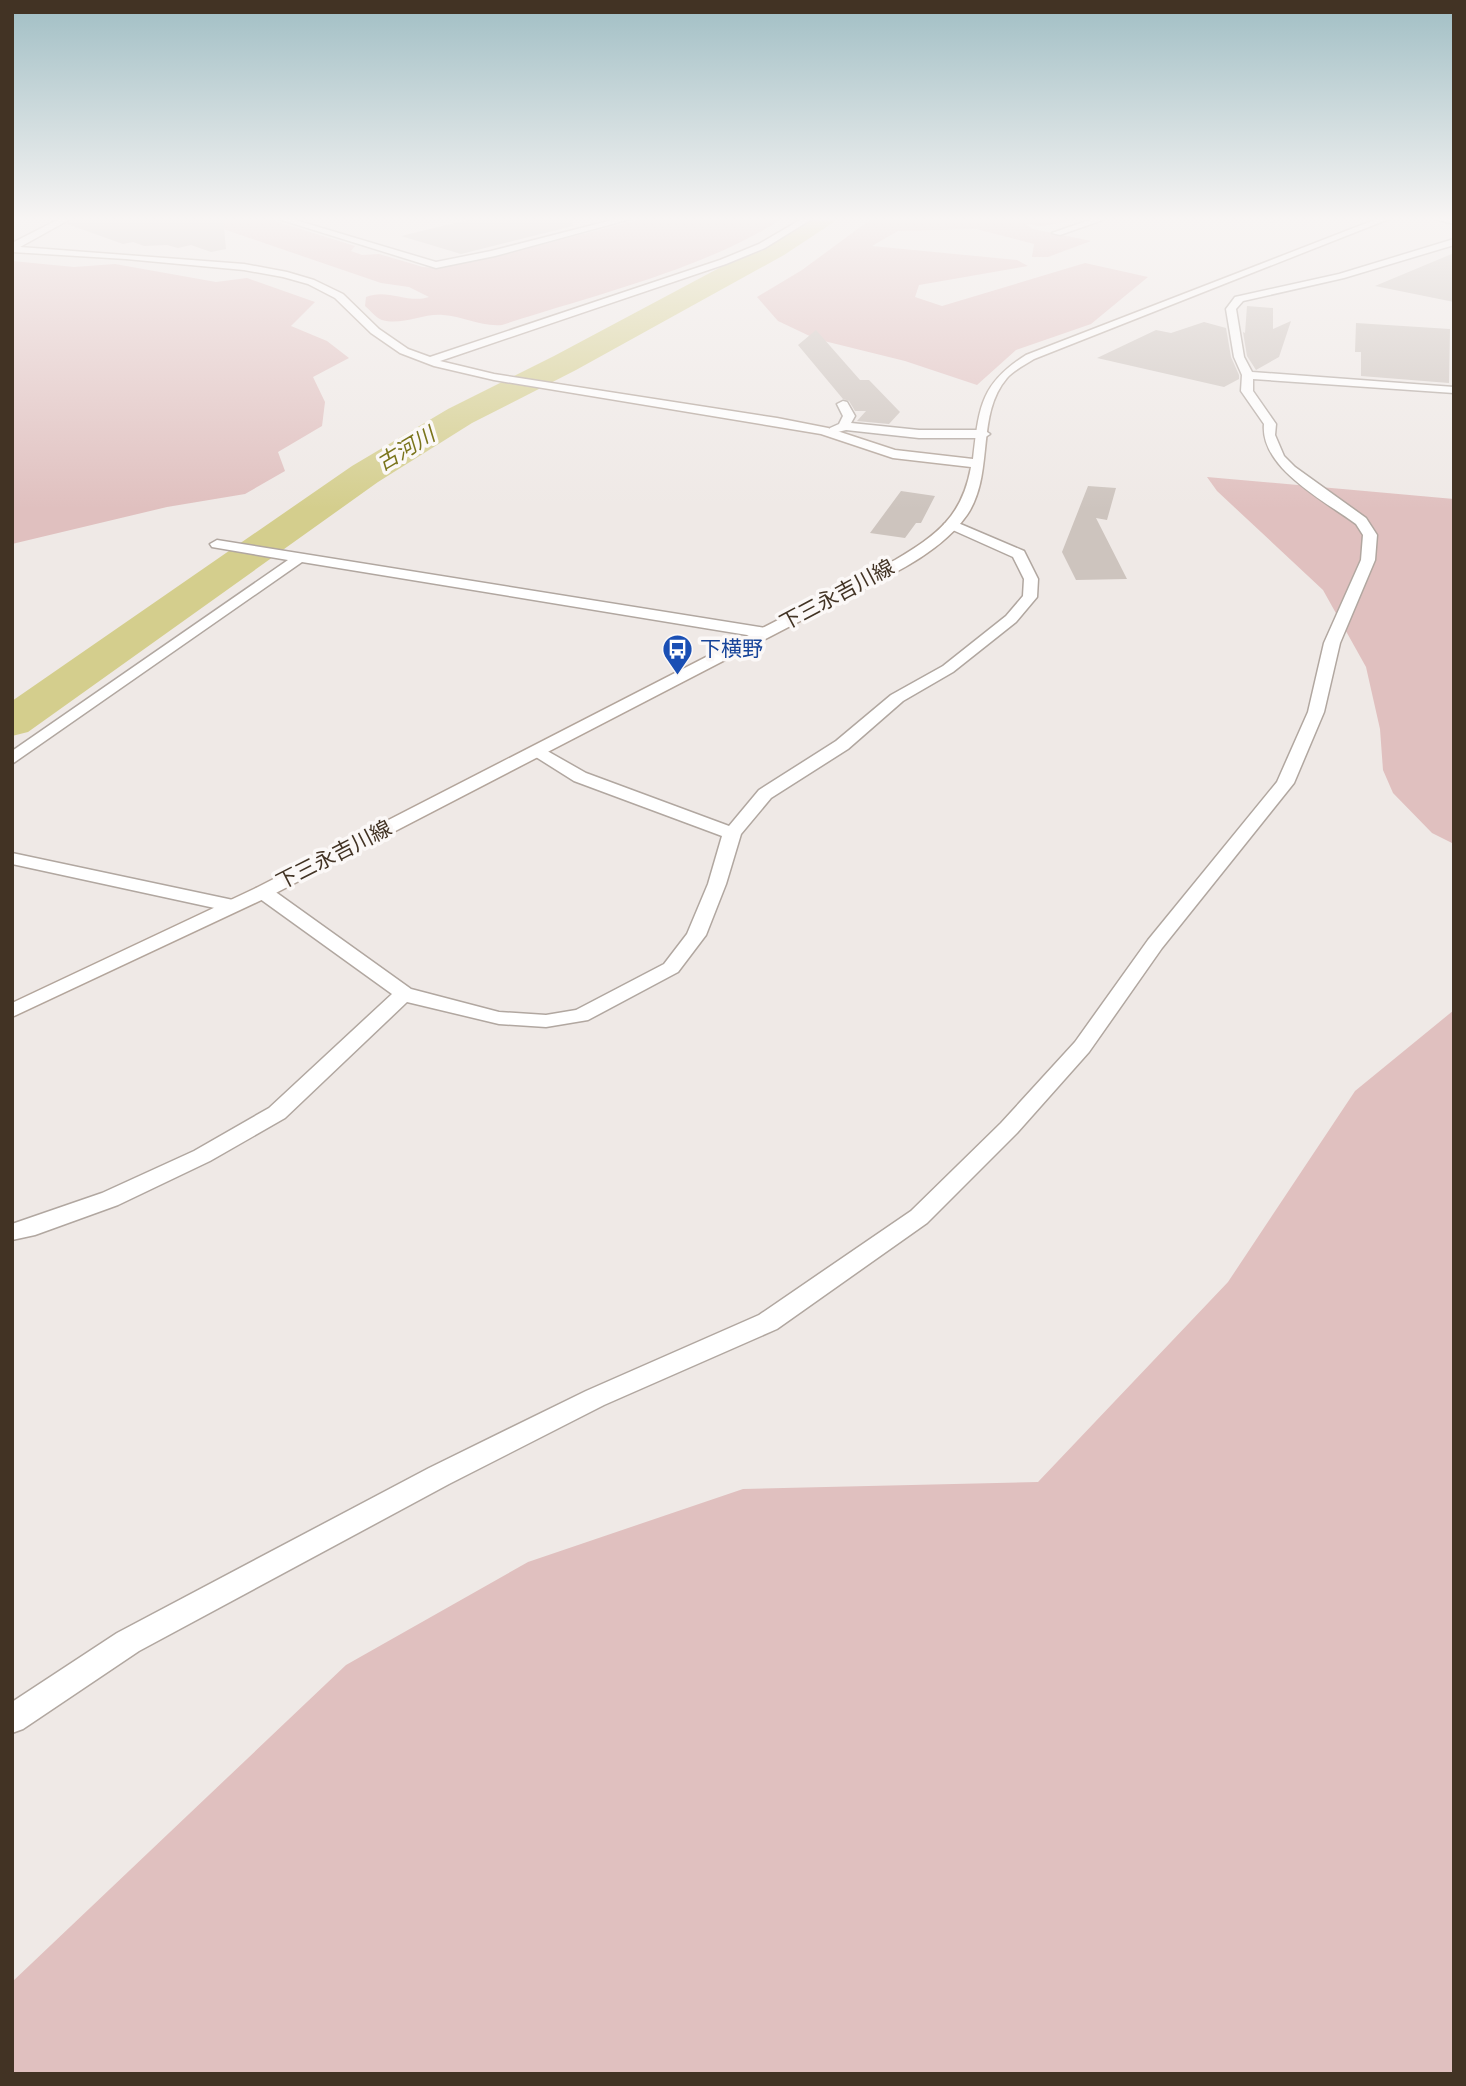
<svg xmlns="http://www.w3.org/2000/svg" width="1466" height="2086" font-family="Signika,'Noto Sans JP',sans-serif">
<rect width="100%" height="100%" fill="#efe9e6"/>
<path fill="#e0c0bf" d="M188,217H262L355,246L351,251L362,255L379,254L423,267L438,268L507,253L650,217H776L777,222C698,271 590,296 502,325C481,327 463,316 443,315C423,313 402,326 382,320C376,318 370,310 365,306L366,297C387,288 408,304 429,297L409,287L381,283Z
M874,217H1066L1068,222L1041,226L1025,224L1033,229L1091,241L1048,257H1032L1034,244L976,229L898,231L872,246L1017,260L1028,266L919,285L915,297L942,306L1085,263L1148,277L1091,324L1016,350L977,385L905,361L816,339L778,321L757,297L802,270Z
M12,261L74,267L115,264L216,282L247,278L315,302L291,326L327,341L349,358L313,377L325,402L322,426L278,452L285,471L245,494L167,507L12,544Z
M1207,477L1454,499V844L1432,833L1393,793L1383,770L1380,729L1366,667L1323,590L1217,491Z
M1454,1010V2074H12V1982L346,1665L528,1562L743,1489L1038,1482L1228,1282L1355,1091Z"/>
<g fill="none" stroke-linecap="round" stroke-linejoin="round">
<path fill="#d4ce8d" fill-rule="evenodd" d="M808,217H838L834,222L784,255L576,370L472,423L378,482L28,732L12,736V701L352,466L448,409L554,356L766,243Z"/>
</g>
<path fill="#cdc4be" d="M76,217H223L226,249L211,252L191,245L178,248L167,245L144,246L133,242L123,244L67,224Z
M479,217H572L573,226L461,254L401,236Z
M1454,253V302L1375,286Z
M1247,306L1273,308V329L1291,321L1279,357L1256,370L1247,356L1243,332L1245,333Z
M1204,322L1226,328L1231,357L1239,375V379L1224,387L1097,358L1156,330L1171,333Z
M1356,323L1450,329L1449,383L1361,376V352H1355Z
M816,330L860,380H869L900,412L889,424L857,421L866,411H855L849,401L843,399L798,345Z
M1088,486L1116,488L1107,520L1096,518L1127,579L1076,580L1062,552Z
M901,491L935,496L921,523H916L905,538L870,533Z"/>
<g fill="none" stroke-linecap="round" stroke-linejoin="round">
<defs>
<path id="street" d="M272,217H285L436,262L491,251L624,217H638L495,256L436,268Z
M1098,217H1111L1060,235L1052,233Z
M1454,239V245L1344,278L1243,301L1236,309L1244,357L1252,372L1454,387V393L1253,379V391L1276,424L1275,435L1284,456L1295,467L1366,518L1377,535L1375,560L1340,643L1324,712L1294,783L1162,948L1089,1052L1017,1133L927,1223L777,1329L604,1405L449,1484L139,1651L23,1729L12,1733V1702L117,1633L429,1468L586,1391L759,1315L911,1211L1001,1123L1075,1042L1148,940L1277,782L1308,712L1324,643L1361,560L1363,535L1356,524C1325,501 1260,468 1264,424L1241,391L1242,375L1234,357L1226,309L1235,297L1339,274Z
M843,401L847,402L855,416L851,423L919,430H984L990,434L984,438H919L846,430L830,434V428L839,424L843,416L837,404Z
M951,520L1024,551L1038,579L1037,597L1016,622L953,672L903,701L848,749L771,798L741,834L726,884L706,935L678,972L588,1020L546,1027L499,1024L407,1002L285,1118L210,1161L118,1205L35,1235L12,1240V1224L102,1193L194,1151L269,1108L392,994L256,896L254,892L256,888H270L411,989L499,1012L546,1015L576,1010L664,964L687,934L708,884L722,836L574,781L528,752L530,748H542L586,773L729,826L759,790L836,741L891,695L943,666L1006,616L1023,596L1024,579L1013,557L946,527L944,524Z
M217,540L766,628L774,633L766,638L302,562L12,764V751L288,560L212,547L210,544Z
M12,853L233,900L242,906L233,912L12,864Z"/>
<path id="secondary" d="M63,217H74L20,247L244,264L287,272L314,280L343,294L379,329L408,349L430,357L720,260L759,244L805,217H815L765,248L726,264L440,361L494,374L777,418L828,428L895,450L973,459C979,408 980,384 1026,355L1382,217H1394L1034,359C1025,365 1014,370 1007,378C975,415 995,474 967,515C937,558 878,580 833,604L270,896L12,1017V1003L256,888L895,560C937,535 962,517 971,467L893,458L821,434L494,380L434,366L400,353L371,333L335,298L308,284L283,277L244,270L126,259L12,252V243Z
M1427,217L1454,218V224Z"/>
</defs>
<use href="#street" stroke="#b1a7a0" stroke-width="3"/>
<use href="#secondary" stroke="#b3a59b" stroke-width="3"/>
<use href="#street" fill="#fff" fill-rule="evenodd"/>
<use href="#secondary" fill="#fff" fill-rule="evenodd"/>
</g>
<linearGradient id="sky" x2="0" y2="1"><stop stop-color="#a0bec4"/><stop offset="0.43" stop-color="#f8f5f4"/><stop offset="1" stop-color="#f8f5f4" stop-opacity="0"/></linearGradient>
<rect width="1466" height="509" fill="url(#sky)"/>
<defs>
<symbol id="bus-pin" viewBox="-11 -11 22 30"><path d="M0 17L-7.5 6A9.5 9.5 0 1 1 7.5 6Z" fill="#1a4fb4" stroke="#fbf8f7"/><path d="M-5-6H5V4H4V6H2V4H-2V6H-4V4H-5ZM-3.5-4V0h7V-4ZM-3.5 1.2v1.5H-2V1.2ZM2 1.2v1.5H3.5V1.2Z" fill="#fff"/></symbol>
</defs>
<g fill-rule="evenodd">
<use href="#bus-pin" x="660" y="632" width="35" height="47"/>
</g>
<g text-anchor="middle" stroke-width="7" stroke-linejoin="round" paint-order="stroke">
<g font-size="21" font-style="italic" fill="#7a741b" stroke="#fbf8f7">
<text transform="translate(406 449) rotate(-31)" y="7">古河川</text>
</g>
<g font-size="21" fill="#423324" stroke="#fbf8f7">
<text transform="translate(837 595) rotate(-28)" y="7">下三永吉川線</text>
<text transform="translate(334 855) rotate(-27)" y="7">下三永吉川線</text>
</g>
<g font-size="21" fill="#164399" stroke="#fbf8f7" text-anchor="start">
<text x="700" y="656">下横野</text>
</g>
</g>
<rect width="1466" height="2086" fill="none" stroke="#423324" stroke-width="28"/>
</svg>
